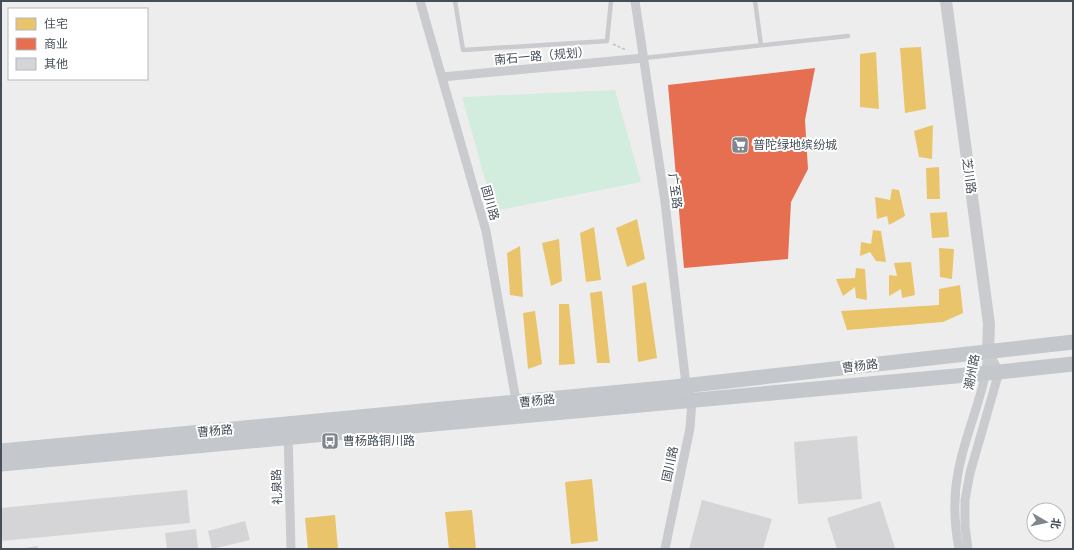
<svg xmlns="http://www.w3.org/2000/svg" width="1074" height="550" font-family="Cabin,'Noto Sans SC',sans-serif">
<rect width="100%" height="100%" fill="#eeeded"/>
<path fill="#d2ecde" d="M615,90L641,182L494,211L462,97Z"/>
<path fill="#e9c46a" d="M921,47L926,109L905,113L900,48Z
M876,52L879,109L860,107V54Z
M933,125L932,159L919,157L914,131Z
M939,167L940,199H927L926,168Z
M892,189L899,190L905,216L889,225L887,216L877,219L875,197L890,200Z
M947,212L949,237L932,238L930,213Z
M637,219L645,259L627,267L616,228Z
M594,227L601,280L586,282L580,233Z
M873,230L881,231L886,262L876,261L870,252L860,256L861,242L871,244Z
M559,239L562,281L551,286L542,243Z
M520,246L523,297L510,295L507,253Z
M939,248L954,249L952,279L940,277Z
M911,262L915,295L902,298L901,289L889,296V275L897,276L894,263Z
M856,268L865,269L867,300L856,298L855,287L843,296L836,279L855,278Z
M646,282L657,358L638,362L632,286Z
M960,285L963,313L943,322L847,330L841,311L939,305V289Z
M602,291L610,363H597L590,293Z
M559,304H569L575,364L559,365Z
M535,311L542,364L528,369L523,313Z
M592,479L598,541L571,544L565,482Z
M472,510L476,549H449L445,512Z
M335,515L338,549H308L305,518Z"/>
<path fill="#e76f51" d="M815,68L805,120L808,169L791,202L788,259L684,268L668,85Z"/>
<path fill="#d5d5d7" d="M857,436L862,499L798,504L794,442Z
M187,490L190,523L1,541V508Z
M702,500L772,519L763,549H689Z
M880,501L895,548L837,549L827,518Z
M245,521L250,540L212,549L208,531Z
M196,529L198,549H167L165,533Z
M38,546V549H23V548Z"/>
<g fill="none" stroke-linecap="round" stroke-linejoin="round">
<path stroke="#b7c2bf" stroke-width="1.5" stroke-dasharray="3 2" stroke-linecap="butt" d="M613,44L626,50"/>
<path stroke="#c9cbce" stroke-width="4.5" d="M455,1L463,50L607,41L611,1
M755,1L761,45
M644,58L848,36"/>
<path stroke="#c9cbce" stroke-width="9" d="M420,1L486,231L517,406
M635,1L665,202L686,385L692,400L690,428L665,549
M442,77L644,58
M288,434L291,549
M959,549C954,523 953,499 958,473C965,431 986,394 988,351
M968,549L965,526V500L970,473L999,372L988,351"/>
<path stroke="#c9cbce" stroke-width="12" d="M946,1L989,324L988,351"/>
<path stroke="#c4c8cc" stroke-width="15" d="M1,451L674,387L1073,342
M1,464L999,372L1073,364"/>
</g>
<defs>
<symbol id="supermarket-square" viewBox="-11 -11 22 22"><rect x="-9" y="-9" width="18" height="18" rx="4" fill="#80868d" stroke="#fff"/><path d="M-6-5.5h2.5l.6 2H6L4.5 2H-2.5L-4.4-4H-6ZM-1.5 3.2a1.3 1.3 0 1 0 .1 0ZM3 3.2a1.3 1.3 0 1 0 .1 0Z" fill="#fff"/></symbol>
<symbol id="bus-square" viewBox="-11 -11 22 22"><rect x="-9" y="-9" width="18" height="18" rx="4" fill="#80868d" stroke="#fff"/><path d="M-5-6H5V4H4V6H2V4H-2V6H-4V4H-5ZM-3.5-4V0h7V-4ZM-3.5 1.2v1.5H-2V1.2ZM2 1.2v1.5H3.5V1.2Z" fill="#fff"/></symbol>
</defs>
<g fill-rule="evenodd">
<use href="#supermarket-square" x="730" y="135" width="20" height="20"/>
<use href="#bus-square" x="320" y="431" width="20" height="20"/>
</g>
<g text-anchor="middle" stroke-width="4" stroke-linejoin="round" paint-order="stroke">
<g font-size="12" fill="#454e59" stroke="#fff">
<text transform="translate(542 56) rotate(-5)" y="4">南石一路（规划）</text>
<text transform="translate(969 176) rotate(82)" y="4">芝川路</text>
<text transform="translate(675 191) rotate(82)" y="4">广至路</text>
<text transform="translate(490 203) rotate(74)" y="4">固川路</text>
<text transform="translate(860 366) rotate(-7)" y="4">曹杨路</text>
<text transform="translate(972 372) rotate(-79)" y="4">潮州路</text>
<text transform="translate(537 401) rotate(-6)" y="4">曹杨路</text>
<text transform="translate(215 431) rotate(-5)" y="4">曹杨路</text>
<text transform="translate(670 464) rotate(-78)" y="4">固川路</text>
<text transform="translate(277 487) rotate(-92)" y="4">礼泉路</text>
</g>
<g font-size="12" fill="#454e59" stroke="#fff" text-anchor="start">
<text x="753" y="149">普陀绿地缤纷城</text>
<text x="343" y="445">曹杨路铜川路</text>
</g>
</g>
<rect width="1074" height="550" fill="none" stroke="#454e59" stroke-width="4"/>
<rect x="8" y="8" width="140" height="72" fill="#ffffff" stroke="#b5b8bd"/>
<rect x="16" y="18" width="20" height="12" fill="#e9c46a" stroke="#b5b8bd"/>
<text x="44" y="28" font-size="12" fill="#454e59">住宅</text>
<rect x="16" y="38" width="20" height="12" fill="#e76f51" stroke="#b5b8bd"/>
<text x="44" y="48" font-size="12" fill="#454e59">商业</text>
<rect x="16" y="58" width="20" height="12" fill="#d5d5d7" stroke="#b5b8bd"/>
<text x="44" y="68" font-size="12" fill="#454e59">其他</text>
<g transform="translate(1046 522) rotate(99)"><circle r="19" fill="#ffffff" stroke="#b5b8bd"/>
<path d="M0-3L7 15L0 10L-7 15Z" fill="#80868d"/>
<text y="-6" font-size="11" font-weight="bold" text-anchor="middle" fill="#454e59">北</text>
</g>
</svg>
